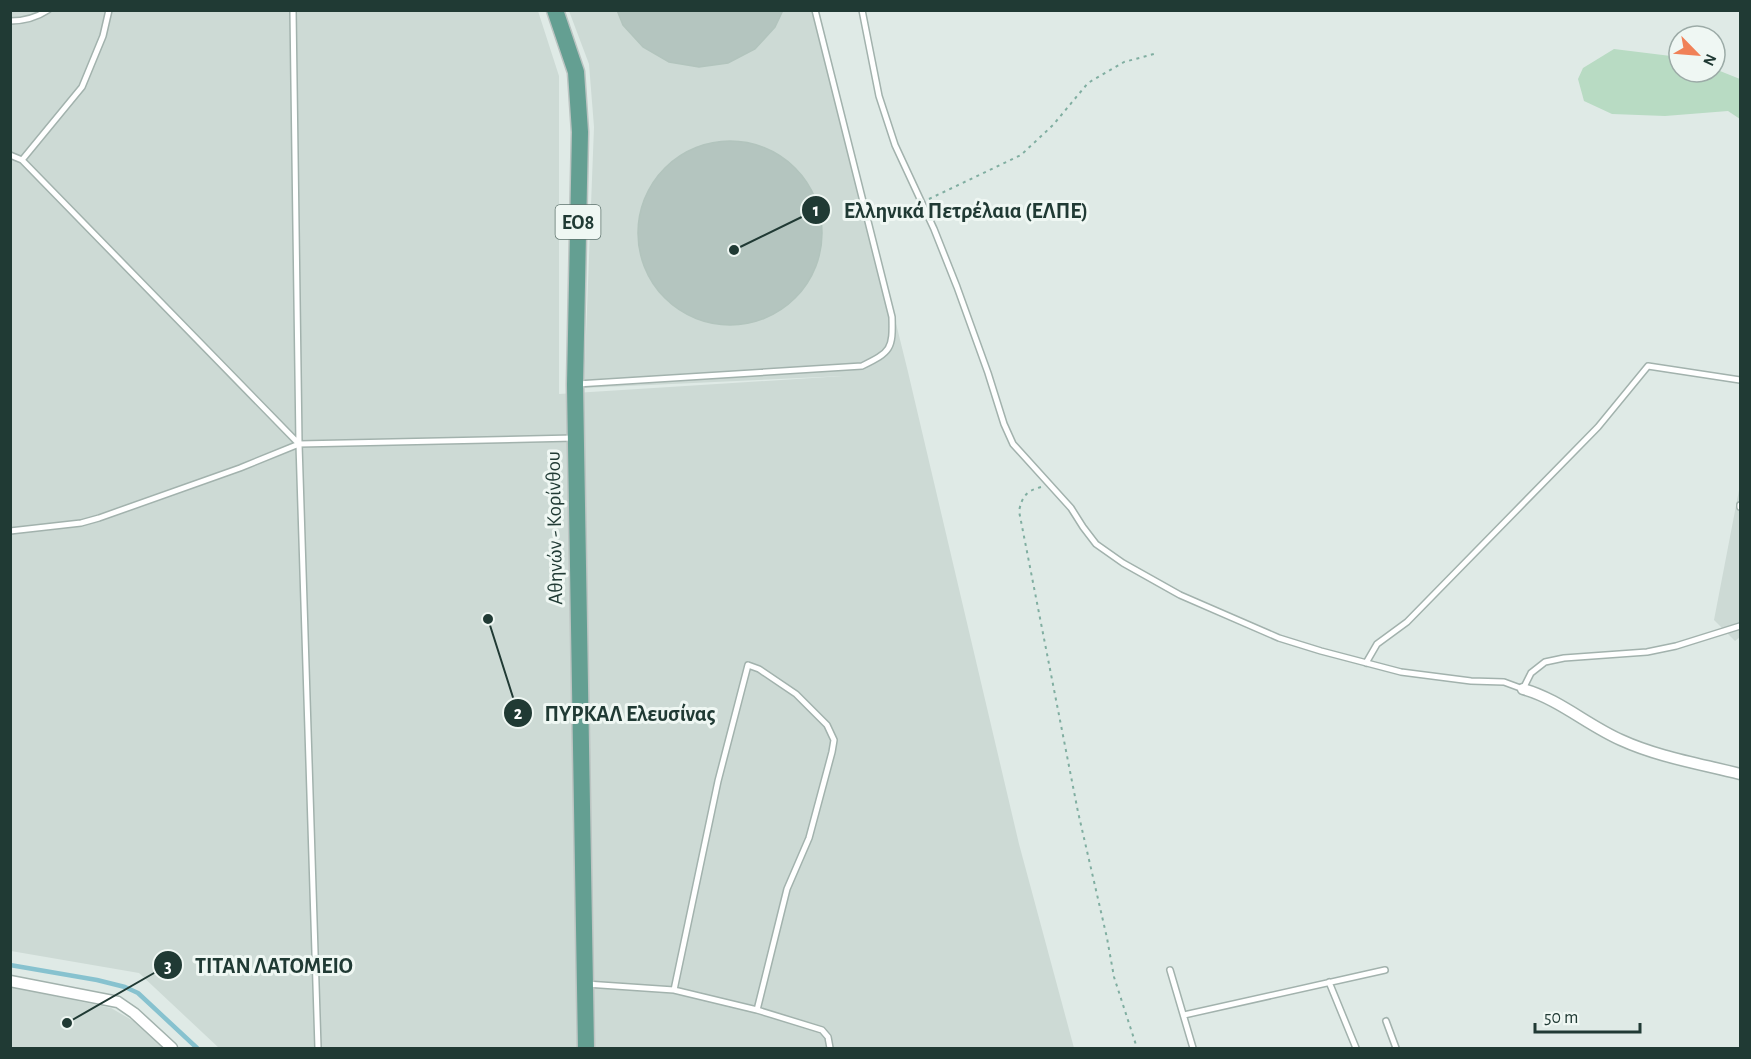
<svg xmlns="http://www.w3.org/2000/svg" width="1751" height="1059" font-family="'Alegreya Sans',sans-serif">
<rect width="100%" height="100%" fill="#dfeae6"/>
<path fill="#cddad5" d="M10,11H538L559,76V394L843,376L584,388L594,127L589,64L569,11H819L908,372L1019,844L1074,1048H219L139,973L11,951Z
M1740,485V637L1735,641L1714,620Z
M11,987L111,1008L137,1023L164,1048H11Z"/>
<path fill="#b8dbc3" d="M1614,49L1679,57V72H1715V69L1740,79V119L1728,111L1665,116L1612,114L1584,101L1578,79L1583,68Z"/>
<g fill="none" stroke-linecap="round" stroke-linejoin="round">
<path stroke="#87c2cf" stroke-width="4.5" d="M10,965L97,980L125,987L138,993L197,1048"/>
</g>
<path fill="#b4c5bf" stroke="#b2c4bd" stroke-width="1.5" d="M617,10H783L775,27L755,49L728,63L699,67L669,62L643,47L623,25Z
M638 233a92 92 0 1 1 184 0a92 92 0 1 1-184 0Z"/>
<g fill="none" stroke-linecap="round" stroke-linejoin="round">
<defs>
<path id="lane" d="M293,10L299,444L318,1048
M862,10L879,96L895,145L934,229L957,287L988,373L1004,424L1013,444L1071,508L1083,527L1096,544L1123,563L1180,595L1279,638L1321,651L1401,672L1471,681L1504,682L1523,689L1531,673L1545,662L1564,658L1647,652L1676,646L1740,626
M10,21C24,21 36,18 48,10
M10,155L22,160L299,444
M22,160L82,87L103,36L109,10
M577,384L862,366C891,352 893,349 892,317L815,10
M1740,505V507
M10,531L81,523L99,518L240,468L299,444L574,438
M1366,663L1377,644L1407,622L1598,427L1648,366L1740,380
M1170,970L1193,1048
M1329,982L1356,1048
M586,984L674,990L757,1010L822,1030L828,1037L830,1048
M674,990L718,781L748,665L759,669L796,694L827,725L834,740L832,752L809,838L787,889L757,1010
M1184,1015L1385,970
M1386,1021L1396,1048"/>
<path id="street" d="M1523,689C1559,699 1587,725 1621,740C1658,757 1701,764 1740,774
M10,981L118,1002L134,1013L172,1048"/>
<path id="primary" d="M555,10L576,72L580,132L575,385L586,1048"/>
</defs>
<use href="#lane" stroke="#a2b2ad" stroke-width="8"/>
<use href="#street" stroke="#a2b2ad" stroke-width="13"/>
<use href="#primary" stroke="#bcc4c2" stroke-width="19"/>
<path stroke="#80aea1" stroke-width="2" stroke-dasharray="3 4.5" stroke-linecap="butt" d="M929,199L1021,155L1053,125L1088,83L1124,62L1154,54
M1041,487C1026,491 1022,497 1019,511L1078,812L1107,938L1114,977L1137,1048"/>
<use href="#lane" stroke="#fff" stroke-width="5"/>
<use href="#street" stroke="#fff" stroke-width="10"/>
<use href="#primary" stroke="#649f92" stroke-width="16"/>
</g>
<g text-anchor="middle" stroke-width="6" stroke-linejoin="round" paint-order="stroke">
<rect fill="#eff7f3" stroke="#5e736d" stroke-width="1.5" x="555.5" y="205" width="45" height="34" rx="4.5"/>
<g font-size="20" font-weight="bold" fill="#203a34">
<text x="578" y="229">ΕΟ8</text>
</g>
<g font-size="21" fill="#203a34" stroke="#eff7f3">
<text transform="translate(554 528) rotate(-91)" y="7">Αθηνών - Κορίνθου</text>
</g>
</g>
<path fill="none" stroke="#203a34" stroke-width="2" d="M734 250L816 210M488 619L518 713M67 1023L168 965"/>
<g fill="#203a34" stroke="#eff7f3" stroke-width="2">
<circle cx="734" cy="250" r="6"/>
<circle cx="488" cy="619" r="6"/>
<circle cx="67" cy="1023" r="6"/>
<circle cx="816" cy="210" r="15"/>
<circle cx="518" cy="713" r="15"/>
<circle cx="168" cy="965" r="15"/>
</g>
<g font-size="18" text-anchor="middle" font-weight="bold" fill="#fff">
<text x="816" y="216">1</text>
<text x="518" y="719">2</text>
<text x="168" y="972">3</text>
</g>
<g font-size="22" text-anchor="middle" font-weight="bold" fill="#203a34" stroke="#eff7f3" stroke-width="6" stroke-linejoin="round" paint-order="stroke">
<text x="966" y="218">Ελληνικά Πετρέλαια (ΕΛΠΕ)</text>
<text x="630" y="721">ΠΥΡΚΑΛ Ελευσίνας</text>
<text x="274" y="973">ΤΙΤΑΝ ΛΑΤΟΜΕΙΟ</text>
</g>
<rect width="1751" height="1059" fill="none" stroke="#203a34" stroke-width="24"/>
<g transform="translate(1697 54) rotate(115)"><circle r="28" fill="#eff7f3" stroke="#9caba7" stroke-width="1.5"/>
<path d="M0-4.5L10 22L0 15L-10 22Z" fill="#f08157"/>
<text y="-9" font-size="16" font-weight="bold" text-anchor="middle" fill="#203a34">N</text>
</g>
<path d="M1535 1023v9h105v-9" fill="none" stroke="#203a34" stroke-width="3"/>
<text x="1544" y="1023" font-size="18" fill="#203a34" stroke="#eff7f3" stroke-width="4.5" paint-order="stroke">50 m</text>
</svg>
